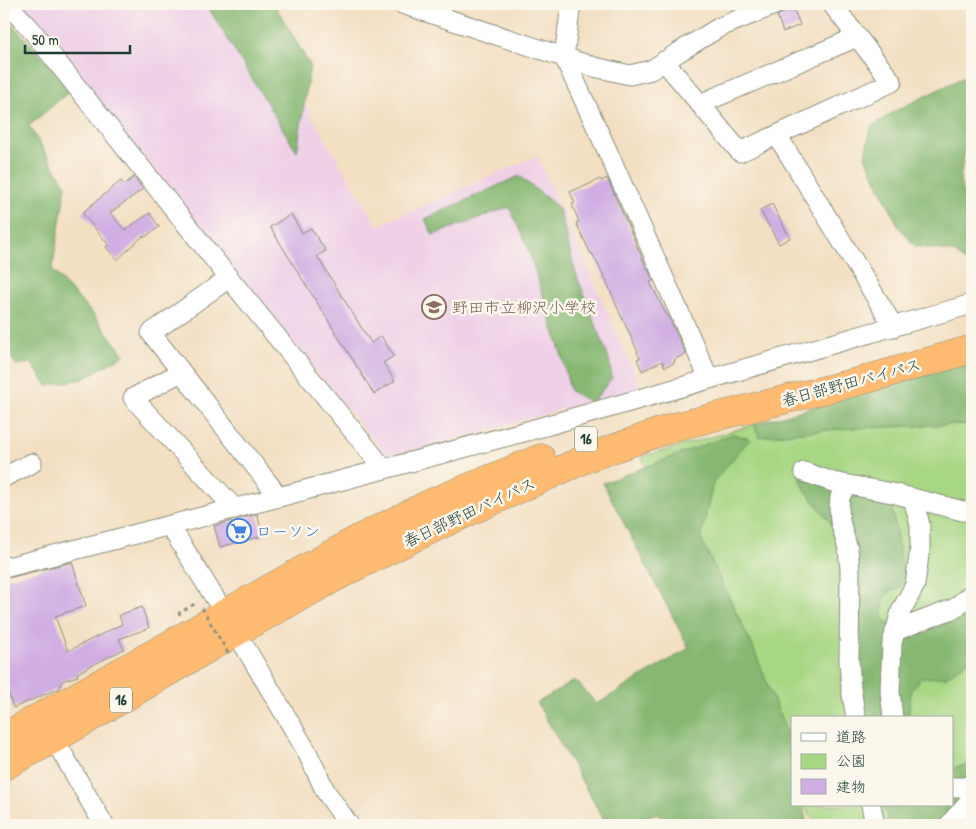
<svg xmlns="http://www.w3.org/2000/svg" width="976" height="829" font-family="'Patrick Hand','Klee One',sans-serif">
<rect width="100%" height="100%" fill="#fbf7ec"/>
<filter id="ink" filterUnits="userSpaceOnUse"><feTurbulence type="fractalNoise" baseFrequency=".02" numOctaves="2"/><feDisplacementMap in="SourceGraphic" scale="10" xChannelSelector="R" yChannelSelector="G"/><feConvolveMatrix kernelMatrix="1 2 1 2 8 2 1 2 1" color-interpolation-filters="sRGB"/></filter>
<filter id="wash" filterUnits="userSpaceOnUse"><feTurbulence type="fractalNoise" baseFrequency=".0096" numOctaves="4" result="noise"/><feDisplacementMap in="SourceGraphic" scale="20" xChannelSelector="R" yChannelSelector="G"/><feGaussianBlur stdDeviation="1.12" result="paint"/><feColorMatrix in="noise" values="0 0 0 0 0 0 0 0 0 0 0 0 0 0 0 0 0 1.4 0 .05"/><feComposite in="paint" operator="in"/></filter>
<g filter="url(#wash)">
<rect width="100%" height="100%" fill="#f3dfc2"/>
<path fill="#efd0e7" d="M11,4H245L377,226L537,156L641,388L397,455L383,452Z"/>
<path fill="#a8d784" stroke="#648a5c" d="M972,362V825H816L804,805H952V718H792V787L745,717L642,457Z"/>
<path fill="#86b872" stroke="#527a53" d="M206,4H274L310,65L297,152Z
M4,16L72,89L29,126L66,186L52,270L93,314L124,355L83,379L47,386L31,363L16,365L4,345Z
M972,73V124L970,129L963,159L960,180L972,231V268L954,252L915,246L899,227L865,156L871,127L895,111Z
M519,176L559,208L575,271L609,359L612,378L592,403L570,391L562,356L528,248L509,207L433,235L425,219Z
M972,362V424L856,428L801,432L759,437L754,424Z
M733,434L750,439L713,482L701,539L753,647L786,731L792,760V805H803L807,825H665L659,813L614,825H607L537,703L575,680L597,704L689,648L603,483Z
M799,478L888,497L893,513L900,555L907,577L899,589L892,590L885,596L882,617L886,621L906,634L972,601V655L969,660L946,677L921,678L911,690L908,718H859L842,617L839,587L842,559L838,532L806,491Z
M972,764V807L957,825H890L883,805H952V768Z"/>
<g id="blocks">
<path fill="#d0ade3" d="M787,7L789,12L794,10L800,25L783,32L777,16L786,11Z
M134,177L143,189L110,213L125,230L150,213L159,227L145,237L143,236L117,260L106,247L109,245L82,213L106,193L121,181L124,185Z
M607,178L647,269H648L653,281L650,282L666,314H667L686,354L675,359L674,363L665,367L662,361L642,371L637,359L640,358L637,352H638L617,307L606,280L592,253L591,254L576,223L579,222L572,204L575,203L570,192L581,187V188L600,179L602,181Z
M772,204L790,238L779,244L760,210Z
M291,214L302,233L311,228L326,251L317,256L371,343L381,336L394,356L383,363L395,381L374,394L270,227Z
M257,514L263,536L220,547L214,526Z
M72,562L86,606L55,616L68,651L122,624L119,615L142,607L149,628L119,639L124,649L77,673L78,676L62,681L60,688L13,708L4,678V673L8,672L4,658V579Z"/>
</g>
</g>
<g filter="url(#ink)">
<use href="#blocks" fill-opacity="0" stroke="#898e7b" stroke-width="1"/>
<g fill="none" stroke-linecap="round" stroke-linejoin="round">
<defs>
<path id="minor" d="M7,4L29,27L229,278L384,469
M402,4L594,67L630,75L651,70L679,52L720,27L777,4
M571,4L564,57L607,150L709,379
M664,61L740,152L892,82L832,4
M700,104L857,37
M777,135L894,327
M229,278L151,333L279,497
M181,372L133,398L235,509
M804,472L833,482L892,493L963,511L972,512
M4,477L32,463
M849,485L843,491L840,497L839,507L840,521L848,549L850,570L849,661L851,689L856,718
M170,526L236,632L306,750L326,792L349,825
M4,568L279,497L531,430L972,304
M895,631L955,608L972,593
M893,718L890,692L892,643L901,611L915,585L920,548V525L913,498
M54,739L104,825
M952,787H963L972,785
M871,805L875,825
M949,825L972,798"/>
<path id="highway" d="M4,737L360,538L431,503L541,458
M4,766L54,739L236,632L349,570L438,526L587,458L674,427L864,380L972,349"/>
</defs>
<use href="#minor" stroke="#898e7b" stroke-width="21"/>
<use href="#highway" stroke="#898e7b" stroke-width="29"/>
<path stroke="#898e7b" stroke-width="2.5" stroke-dasharray="4 4" stroke-linecap="butt" d="M180,615L179,613L198,602"/>
<use href="#minor" stroke="#fff" stroke-width="19"/>
<use href="#highway" stroke="#febb71" stroke-width="28"/>
<path stroke="#898e7b" stroke-width="2.5" stroke-dasharray="4 4" stroke-linecap="butt" d="M202,608L228,653"/>
</g>
</g>
<defs>
<symbol id="school-ring" viewBox="-11 -11 22 22"><circle r="9.5" fill="#fbf7ec" stroke="#8d6e63" stroke-width="1.5"/><path d="M0-5L7-2L0 1L-7-2ZM-4 1L0 2.5L4 1V4Q0 6-4 4Z" fill="#8d6e63"/></symbol>
<symbol id="supermarket-ring" viewBox="-11 -11 22 22"><circle r="9.5" fill="#fbf7ec" stroke="#3f7fe0" stroke-width="1.5"/><path d="M-6-5.5h2.5l.6 2H6L4.5 2H-2.5L-4.4-4H-6ZM-1.5 3.2a1.3 1.3 0 1 0 .1 0ZM3 3.2a1.3 1.3 0 1 0 .1 0Z" fill="#3f7fe0"/></symbol>
</defs>
<g fill-rule="evenodd">
<use href="#school-ring" x="420" y="293" width="28" height="28"/>
<use href="#supermarket-ring" x="225" y="517" width="28" height="28"/>
</g>
<g text-anchor="middle" stroke-width="5" stroke-linejoin="round" paint-order="stroke">
<g fill="#fbf7ec" stroke="#61756b" stroke-width="1">
<rect x="575" y="426.5" width="22" height="25" rx="4"/>
<rect x="110" y="687.5" width="22" height="25" rx="4"/>
</g>
<g font-size="15" font-weight="bold" fill="#1f3d34">
<text x="586" y="444">16</text>
<text x="121" y="705">16</text>
</g>
<g font-size="16" fill="#785e54" stroke="#fbf7ec" text-anchor="start">
<text x="452" y="313">野田市立柳沢小学校</text>
</g>
<g font-size="16" fill="#1f3d34" stroke="#fbf7ec">
<text transform="translate(851 382) rotate(-15)" y="6">春日部野田バイパス</text>
<text transform="translate(469 512) rotate(-25)" y="6">春日部野田バイパス</text>
</g>
<g font-size="16" fill="#366cbe" stroke="#fbf7ec" text-anchor="start">
<text x="256" y="537">ローソン</text>
</g>
</g>
<rect width="976" height="829" fill="none" stroke="#fbf7ec" stroke-width="20"/>
<rect x="791" y="716" width="162" height="90" fill="#fbf7ec" stroke="#a3ada2"/>
<rect x="801" y="733" width="25" height="8" fill="#ffffff" stroke="#a3ada2"/>
<text x="836" y="742" font-size="15" fill="#1f3d34">道路</text>
<rect x="801" y="754" width="25" height="15" fill="#a8d784" stroke="#a3ada2"/>
<text x="836" y="766" font-size="15" fill="#1f3d34">公園</text>
<rect x="801" y="779" width="25" height="15" fill="#d0ade3" stroke="#a3ada2"/>
<text x="836" y="792" font-size="15" fill="#1f3d34">建物</text>
<path d="M25 45v8h105v-8" fill="none" stroke="#1f3d34" stroke-width="2.5"/>
<text x="32" y="45" font-size="15" fill="#1f3d34" stroke="#fbf7ec" stroke-width="4" paint-order="stroke">50 m</text>
</svg>
